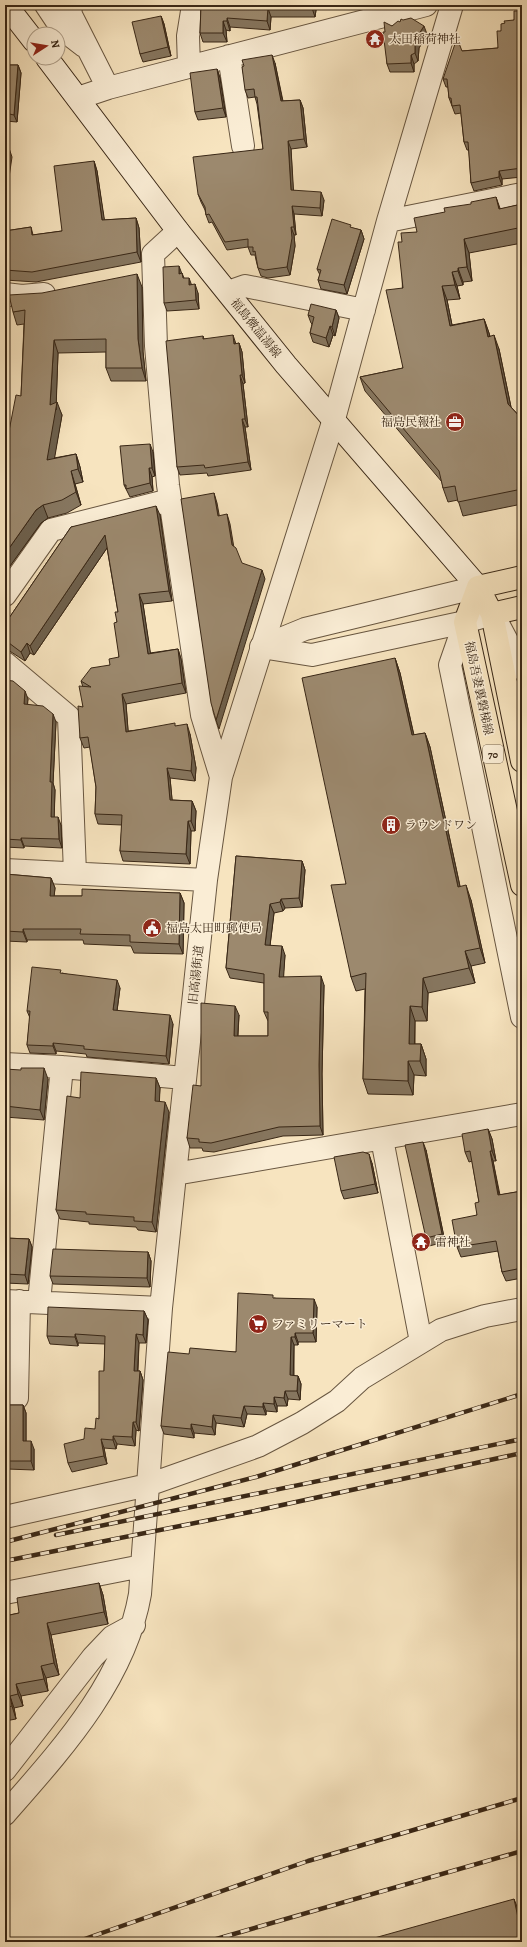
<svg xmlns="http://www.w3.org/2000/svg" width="527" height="1947" font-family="Alegreya,'Noto Serif JP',serif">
<rect width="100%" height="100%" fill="#f7e4bf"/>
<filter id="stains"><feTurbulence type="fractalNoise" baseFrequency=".005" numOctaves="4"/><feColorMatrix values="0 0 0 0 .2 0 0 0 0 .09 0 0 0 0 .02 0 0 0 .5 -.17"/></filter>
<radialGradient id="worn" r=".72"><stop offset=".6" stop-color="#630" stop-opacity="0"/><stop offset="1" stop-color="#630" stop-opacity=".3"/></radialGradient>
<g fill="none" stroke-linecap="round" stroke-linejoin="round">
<defs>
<path id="minor" d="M46,5L62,29L84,46
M70,5L71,15L108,88
M229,56L243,146
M189,67L188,36L193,5
M78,98L108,88L426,5
M388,221L522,194
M178,231L153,254L156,346L168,485L202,715L221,777
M228,292L245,286L364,310
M5,294L22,296L44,294
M5,595L51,530L170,500
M496,620L522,669
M465,622L450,665L522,1017
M5,663L69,717L75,873
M5,870L206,880
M5,1064L62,1067L184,1078
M382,1139L421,1342
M175,1174L522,1114
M5,1301L161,1308
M39,1302L62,1067
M17,1398L19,1301
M5,1517L148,1485L258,1446L302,1423L337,1401L362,1378L441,1330L485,1316L522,1309
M5,1593L142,1566
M5,1770L93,1657L112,1637L134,1625
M5,1814C61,1750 125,1681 140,1594L161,1308L206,880L221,777L334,419L388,221L452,5"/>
<path id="tertiary" d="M261,647L312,655L465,622L492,614
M261,647L305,629L478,587"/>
<path id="secondary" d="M6,5L34,41
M47,58L178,231L286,365L478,587"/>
<path id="primary" d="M478,587L465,622L522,885
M478,587L492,614L522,761
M478,587L522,577
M492,614L522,607"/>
</defs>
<use href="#minor" stroke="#685640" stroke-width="24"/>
<use href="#tertiary" stroke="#685640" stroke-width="24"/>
<use href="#secondary" stroke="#392716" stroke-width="24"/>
<use href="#primary" stroke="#392716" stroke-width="24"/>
<use href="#minor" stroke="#faedd5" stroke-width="22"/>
<use href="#tertiary" stroke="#faedd5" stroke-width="22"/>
<use href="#secondary" stroke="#faedd5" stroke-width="22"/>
<use href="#primary" stroke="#f7e4bf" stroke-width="22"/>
<defs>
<path id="rail" d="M56,1535L522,1439
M5,1542L256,1477L522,1394
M5,1561L250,1512L522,1453
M76,1942L308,1861L522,1798
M206,1942L522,1851"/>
</defs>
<use href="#rail" stroke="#392716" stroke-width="4.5"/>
<use href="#rail" stroke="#faedd5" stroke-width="3" stroke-dasharray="9" stroke-linecap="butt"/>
</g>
<path fill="#86765f" stroke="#392716" d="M201,5H322L316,10L315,17H271L270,30L230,27V31L226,30L227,42H203L200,33Z
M522,11V177L502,179V185L474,191L471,183L469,150H467L464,142L461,113L455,114L449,98L448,87H446L443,79L462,51L498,48L501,31L505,23L514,20Z
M161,16L164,24L171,56L143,62L140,54Z
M392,26L427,34L419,48L418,61L414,64V72H390L387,64L385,32Z
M275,63L283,101L300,100L303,108L307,147L291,149L293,190L324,200L322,216L294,214L296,235H294L295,246L290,275L268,278L261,276L258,268L256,260L255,255H251L248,247L227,250L212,222L209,223L206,215L205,210L201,202L198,194L263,149L257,104L255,97L248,98L245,90Z
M5,65H18L21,73L17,122L5,121Z
M217,69L220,78L226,117L198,120L195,112Z
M94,161L97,171L104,220L136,218L139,228L141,262L36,282L5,280V231L31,227L33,235L62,231Z
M522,204V243L469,253L472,281L463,282V285L457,286L460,299L447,300L452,325L484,319L490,336L499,349L511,407L522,419V504L463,516L458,500L448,502L443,488L442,482L365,391L360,377L403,368L402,242L417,232L501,209Z
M352,228L361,230L364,239L347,294L321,289L318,280L320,275L317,269Z
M181,273H182L184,278L191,285L198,293L199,309L167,311L164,303Z
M142,287L143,352L146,381H111L106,368V352L58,353L56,403L62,415L54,458L76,454L80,467L83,482L75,484L81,505L67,513L48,518L41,523L5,573V431H9L21,396L24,324L17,325L13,312Z
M336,310L339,318L335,336L333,335L329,347L313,342L310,333L312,324L311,323L308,315Z
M203,336L204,339L236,344L239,343L242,352L245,383L243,384L248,427H245L251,470L208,476L207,473L180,475L177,467Z
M153,452L155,476L152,477L153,491L130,497L124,485Z
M160,515L172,601L143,604L150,653L178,649L181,659L186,693L126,704L128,731L175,726L190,734L196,768L195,781L170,778L172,800L192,801L196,811L195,831H191L190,864L123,861L120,851L122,825L98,824L95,814L96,787L90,747L84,748L80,738L83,707V687L81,681L110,665L119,657L117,622L118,612L107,548L34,655L30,653L25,661L8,650L5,642V624L71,527Z
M395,658L400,673L414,735L425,733L430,747L460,886L471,900L485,963L471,966L475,983L428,993L427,1021H415V1044H421L426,1059V1076L414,1075L413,1095L368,1094L363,1079L365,989L356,991L351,977L346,884Z
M5,677L28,699L27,704L56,722L53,783L55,790L54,817L61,825L62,848L24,846V848L5,847Z
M236,856L302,861L305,870L302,907L285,908L283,911L274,913L270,945L285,955L283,977L324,985L322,1074L323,1135L283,1136L214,1152L203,1151L202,1148H190L187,1138L201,1086L239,1015L238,1036H268V1021L264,1012V983L230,978L226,968Z
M5,874L51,878L55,888L54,896H82L180,893L184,903L183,954L134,953L131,946L84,944L83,940H27V942L5,941Z
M62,973L120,988L117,1011L173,1024L169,1064L87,1057L86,1054L56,1051V1054L30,1053L27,1045L30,1018L27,1011Z
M5,1069L48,1079L44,1120L5,1117Z
M156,1078L160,1088L159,1101L169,1112L156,1232L138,1230L136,1227L89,1224V1222L60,1219L56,1210L80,1098Z
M488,1129L492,1139L496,1161H493L500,1195L522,1191V1278L506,1281L502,1272L498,1251L461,1257L457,1247L477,1215L479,1202L472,1161L469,1162L465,1152Z
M426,1150L445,1242L429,1246L426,1238Z
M372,1163L378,1193L344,1199L341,1191Z
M5,1238L29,1239L32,1247L28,1284L5,1283Z
M148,1252L151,1261L150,1287L53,1284L50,1276Z
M274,1298L317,1307L316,1342H298V1345H294V1376H298L301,1384L300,1400L288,1399L287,1406H277V1412L266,1411V1415L247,1414L244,1427L216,1423L215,1435L194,1433V1438L164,1434L161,1426L189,1354L236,1352Z
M144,1311L148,1320L146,1343H139L138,1371H140L143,1380L139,1431L136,1430L135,1446L117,1444L116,1449L104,1448L107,1464L72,1472L68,1463L84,1439L95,1429L99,1419L104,1371L105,1344L78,1343V1346L50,1344L47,1336Z
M5,1405H23L26,1413V1441L34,1449V1470L7,1469L5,1465Z
M99,1583L103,1595L108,1624L51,1635L59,1675L46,1678L48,1691L21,1696L23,1706L14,1708L16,1719L5,1721V1616L19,1613Z"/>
<path fill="#6d604d" stroke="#392716" d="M312,5H322L316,10L315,17L312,8Z
M268,8L271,17L270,30L267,21Z
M161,16L164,24L171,56L168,47Z
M227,18L230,27V31L227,21Z
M223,21L226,30L227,42L223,33Z
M424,26L427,34L419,48L418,61L415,53V40Z
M272,55L275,63L284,109L281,101Z
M411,55L414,64V72L411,63Z
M18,65L21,73L17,122L14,115Z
M217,69L220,78L226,117L223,108Z
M300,100L303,108L307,147L304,139Z
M288,141L291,149L294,198L291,190Z
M9,148L12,157L8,184L5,188V176Z
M94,161L97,171L106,230L102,220Z
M499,171L502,179V185L499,177Z
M321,192L324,200L322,216L320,208Z
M496,197L501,211L499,209Z
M292,206L294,214L296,235L294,227Z
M136,218L139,228L141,262L137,252Z
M291,227L294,235L295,246L290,275L287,267Z
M361,230L364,239L347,294L344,285Z
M464,239L469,253L472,281L467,267Z
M179,266L182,274H179Z
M458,268L463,282V285L458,271Z
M452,272L457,286L460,299L455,285Z
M137,274L142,287L143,352L146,381L142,368L138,339Z
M189,278L192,286L189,285Z
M195,284L198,293L199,309L196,300Z
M442,286L447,300L455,340L450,326Z
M336,310L339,318L335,336L332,327Z
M484,319L489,333L493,351L488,337Z
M330,326L333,335L329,347L326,338Z
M233,335L236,344H234Z
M494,335L499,349L513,417L508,404Z
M54,340L58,353L56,410L57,402L62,415L52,473L47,460L50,405Z
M239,343L242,352L245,383L242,375Z
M240,375L243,384L248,427L245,419Z
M242,419L245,427L251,470L248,462Z
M150,444L153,452L155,476L152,468Z
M76,454L80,467L83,482L78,469Z
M149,468L152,477L153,491L150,483Z
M71,471L75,484L81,505L76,492Z
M214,493L217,503L221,525L218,516Z
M43,505L48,518L41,523L5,573V554L36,510Z
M156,506L160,515L172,601L169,591Z
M227,514L230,524L235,554L232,545Z
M105,535L109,545L34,655L30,646Z
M262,570L265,579L219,729L216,720Z
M139,594L143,604L152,663L148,654Z
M27,643L30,653L25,661L21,652Z
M178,649L181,659L186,693L182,683Z
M395,658L400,673L417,750L412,735Z
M25,691L28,699L27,712L24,704Z
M122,694L126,704L129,742L126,732Z
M53,714L56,722L53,783L55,790L54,825L51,817L50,782Z
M187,724L190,734L196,768L195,781L191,771Z
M425,733L430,747L463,901L458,887Z
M167,768L170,778L173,809L170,800Z
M192,801L196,811L195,831L191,821Z
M58,817L61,825L62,848L59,839Z
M188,821L191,831L190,864L186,854Z
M21,838L24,846V848L21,840Z
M302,861L305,870L302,907L299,898Z
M51,878L55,888L53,907L50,896Z
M466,885L471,900L485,963L480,948Z
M180,893L184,903L183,954L179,944Z
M281,899L285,908L283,911L280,902Z
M270,904L274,913L269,954L265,945Z
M23,929L27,940V942L23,932Z
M282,946L285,955L283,987L279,977Z
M465,951L471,966L475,983L469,968Z
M321,976L324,985L322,1074L323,1135L320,1126L319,1065Z
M423,978L428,993L427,1021L422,1007Z
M117,980L120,988L116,1018L113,1010Z
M235,1006L239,1015L237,1045L234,1036Z
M410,1006L415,1021L414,1059L409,1044Z
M170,1015L173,1024L169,1064L166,1056Z
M53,1043L56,1051V1054L53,1046Z
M421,1044L426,1059V1076L420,1061Z
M408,1061L414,1075L413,1095L408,1081Z
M44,1068L48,1079L44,1120L40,1110Z
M156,1078L160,1088L159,1111L155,1101Z
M165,1102L169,1112L156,1232L152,1222Z
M488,1129L492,1139L496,1161L492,1151Z
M423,1142L426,1150L445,1242L442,1234Z
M490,1151L493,1161L501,1205L498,1195Z
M369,1154L372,1163L378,1193L375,1184Z
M29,1239L32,1247L28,1284L25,1275Z
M148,1252L151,1261L150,1287L147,1278Z
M314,1299L317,1307L316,1342L313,1333Z
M144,1311L148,1320L146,1343L143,1335Z
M295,1333L298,1342V1345L295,1337Z
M75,1334L78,1343V1346L75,1337Z
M136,1334L139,1343L137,1379L134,1371Z
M291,1337L294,1345L293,1384L290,1375Z
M140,1371L143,1380L139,1431L136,1422Z
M298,1376L301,1384L300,1400L297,1391Z
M285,1391L288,1399L287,1406L284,1398Z
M274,1397L277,1406V1412L274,1404Z
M263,1403L266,1411V1415L263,1407Z
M23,1405L26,1413V1449L23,1441Z
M244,1406L247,1414L244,1427L241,1418Z
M213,1415L216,1423L215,1435L212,1427Z
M133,1422L136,1430L135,1446L132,1437Z
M191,1424L194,1433V1438L191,1429Z
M113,1436L117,1444L116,1449L113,1440Z
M101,1439L104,1448L107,1464L104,1456Z
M31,1441L34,1449V1470L31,1461Z
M99,1583L103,1595L108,1624L104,1612Z
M47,1623L51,1635L59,1675L54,1663Z
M41,1666L46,1678L48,1691L44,1679Z
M16,1684L21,1696L23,1706L18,1694Z
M10,1696L14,1708L16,1719L12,1706Z
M514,1899L520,1914L522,1925V1936Z"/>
<path fill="#9c896e" stroke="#392716" d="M201,5H312V8H268L267,21L227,18V21H223V33H200Z
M514,11H522V168L499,171V177L471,183L468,142H464L460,105L452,106L451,98H449L447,79H443L457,38L462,51L498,48L497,31H501V24L505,23L504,21L514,20Z
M161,16L168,47L140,54L132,22Z
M411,18L424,26L415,40V53L411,55V63L387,64L383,32H385L384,22L392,26L398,21L400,22L401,19L403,20Z
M272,55L281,101L300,100L304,139L288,141L291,190L321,192L320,208L292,206L294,227H291L292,238L287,267L265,270L258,268L255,251L253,252V247H248V239L225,242L209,214L206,215L205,207L198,194L193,157L263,149L257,97H255L254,89L245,90L242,67L244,66L242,60Z
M5,65H18L14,115L5,113Z
M217,69L223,108L195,112L190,73Z
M9,148L5,176V153Z
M94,161L102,220L136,218L137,252L32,272L5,270V231L31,227L32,235L62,231L54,166Z
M496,197L499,209L522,204V233L519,234L518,228L464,239L467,267L458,268V271L452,272L455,285L442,286L450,326L484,319L488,337L494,335L508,404L522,419V489L458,502L455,486L443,488L439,471L360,377L403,368L386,290L403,288L398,242H402L401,233L417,232L414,218L445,212L444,208L471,204V202Z
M332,219L351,225L350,227L361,230L344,285L318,280L321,270L317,269Z
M179,266V274L182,273L183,278H189V285L195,284L196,300L164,303L163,267Z
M137,274L138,339L142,368H106V339L54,340L50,405L57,402L47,460L76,454L78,469L71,471L76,492L62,500L43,505L36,510L5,554V431H9L16,395L21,396L25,310L13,312L9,295L42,293Z
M311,304L336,310L332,327L330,326L326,338L310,333L314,317L308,315Z
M233,335L234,344L239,343L242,375H240L245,419H242L248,462L205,468L204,465L177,467L166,341L203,336V339Z
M150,444L152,468H149L150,483L126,489V485H124L120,446Z
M214,493L218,516L227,514L232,545L236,548L242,563L262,570L216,720L211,703L181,499Z
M156,506L169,591L139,594L148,654L178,649L182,683L122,694L126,732L175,723V726L187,724L192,758L191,771L167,768L170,800L192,801L191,821H188L186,854L120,851L122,815L95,814L96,787L88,737L80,738L78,706L83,707L79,686L91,687L81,681L91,668L110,665L109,659L119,657L114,623L117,622L115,612H118L105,535L30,646L27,643L21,652L5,640V639L8,634L5,632V624L71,527Z
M395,658L412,735L425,733L458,887L466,885L480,948L465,951L469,968L423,978L422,1007L410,1006L409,1044H421L420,1061H408V1081L363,1079L366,973L351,977L331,885L346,884L302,678Z
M5,677H7L5,680L13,681L25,691L24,704L43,706L53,714L50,782H52L51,817H58L59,839L21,838V840L5,839Z
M236,856L302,861L299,898L281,899L280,902L270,904L265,945L282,946L279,977L321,976L319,1065L320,1126L279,1127L211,1143L199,1142V1139L187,1138L193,1085L201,1086V1003L235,1006L234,1036H268V1012H264V974L226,968Z
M5,874L51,878L50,896H82V889L180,893L179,944L130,942V935L80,934L81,929H23V932L5,931Z
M32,967L61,970L60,973L117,980L113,1010L170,1015L166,1056L84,1049V1046L53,1043V1046L27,1045L30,1011H27Z
M21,1068H44L40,1110L5,1106V1069L21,1070Z
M81,1072L156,1078L155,1101L165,1102L152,1222L134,1221V1217L86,1214V1212L56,1210L67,1096L80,1098Z
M488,1129L492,1151H490L498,1195L522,1191V1268L502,1272L496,1241L457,1247L452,1220L477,1215L475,1203L479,1202L470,1151L465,1152L462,1134Z
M423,1142L442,1234L426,1238L405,1145Z
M363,1152L369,1154L375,1184L341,1191L334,1157Z
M5,1238L29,1239L25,1275L5,1274Z
M53,1249L148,1252L147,1278L50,1276Z
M238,1293L273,1295V1298L314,1299L313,1333H295V1337H291L290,1375L298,1376L297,1391H285L284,1398L274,1397V1404L263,1403V1407L244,1406L241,1418L213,1415L212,1427L191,1424V1429L161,1426L168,1352L189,1354L190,1348L236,1352Z
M48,1307L144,1311L143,1335L136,1334L134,1371H140L136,1422H133L132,1437L113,1436V1440L101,1439L104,1456L68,1463L64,1444L84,1439L85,1428L95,1429L96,1418L99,1419V1371H104L105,1336L75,1334V1337L47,1336Z
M5,1405H23V1441H31V1461H5Z
M99,1583L104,1612L47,1623L54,1663L41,1666L44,1679L16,1684L18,1694L10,1696L12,1706L5,1708V1616L19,1613L17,1598Z
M514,1899L522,1936V1942H360Z"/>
<defs>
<symbol id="temple-disc" viewBox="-11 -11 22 22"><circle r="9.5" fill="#8f2418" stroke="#faedd5"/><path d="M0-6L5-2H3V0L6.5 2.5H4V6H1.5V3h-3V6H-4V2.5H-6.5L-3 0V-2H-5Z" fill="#fff"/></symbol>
<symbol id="office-disc" viewBox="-11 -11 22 22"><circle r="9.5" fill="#8f2418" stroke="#faedd5"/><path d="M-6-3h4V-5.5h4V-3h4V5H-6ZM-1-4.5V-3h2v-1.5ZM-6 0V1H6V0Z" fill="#fff"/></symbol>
<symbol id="building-disc" viewBox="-11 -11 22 22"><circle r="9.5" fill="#8f2418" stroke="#faedd5"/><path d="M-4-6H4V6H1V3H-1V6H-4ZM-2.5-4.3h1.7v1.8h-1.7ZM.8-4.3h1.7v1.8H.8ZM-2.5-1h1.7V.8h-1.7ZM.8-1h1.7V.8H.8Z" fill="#fff"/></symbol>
<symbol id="civic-disc" viewBox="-11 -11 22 22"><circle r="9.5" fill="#8f2418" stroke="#faedd5"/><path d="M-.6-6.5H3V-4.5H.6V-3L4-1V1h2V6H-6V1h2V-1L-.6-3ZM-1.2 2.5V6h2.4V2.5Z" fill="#fff"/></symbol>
<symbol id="supermarket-disc" viewBox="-11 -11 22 22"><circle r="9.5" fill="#8f2418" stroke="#faedd5"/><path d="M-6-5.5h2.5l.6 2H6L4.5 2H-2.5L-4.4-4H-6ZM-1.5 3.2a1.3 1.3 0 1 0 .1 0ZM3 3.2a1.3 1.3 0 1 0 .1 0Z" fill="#fff"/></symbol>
</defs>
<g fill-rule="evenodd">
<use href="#temple-disc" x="364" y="28" width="22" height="22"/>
<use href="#office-disc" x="444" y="411" width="22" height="22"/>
<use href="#building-disc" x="380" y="814" width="22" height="22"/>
<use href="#civic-disc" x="141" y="917" width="22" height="22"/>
<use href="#temple-disc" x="410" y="1231" width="22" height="22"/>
<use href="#supermarket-disc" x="247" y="1313" width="22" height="22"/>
</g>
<g text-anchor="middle" stroke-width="3" stroke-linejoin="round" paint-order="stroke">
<rect fill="#faedd5" stroke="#73624f" stroke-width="1" x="483" y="745" width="20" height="18" rx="3"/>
<g font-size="11" font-weight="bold" fill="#392716">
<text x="493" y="758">70</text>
</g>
<g font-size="12" fill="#392716" stroke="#faedd5" text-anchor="start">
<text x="389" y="43">太田稲荷神社</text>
<text x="441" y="426" text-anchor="end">福島民報社</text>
<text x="405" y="829">ラウンドワン</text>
<text x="166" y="932">福島太田町郵便局</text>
<text x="435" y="1246">雷神社</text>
<text x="272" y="1328">ファミリーマート</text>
</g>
<g font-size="12" fill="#392716" stroke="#faedd5">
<text transform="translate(256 328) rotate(51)" y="4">福島微温湯線</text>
<text transform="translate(479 688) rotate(78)" y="4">福島吾妻裏磐梯線</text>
<text transform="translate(196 975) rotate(-84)" y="4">旧高湯街道</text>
</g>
</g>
<rect width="527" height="1947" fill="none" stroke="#f7e4bf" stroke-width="20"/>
<rect x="6" y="6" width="515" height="1935" fill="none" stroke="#392716" stroke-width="2"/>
<rect x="10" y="10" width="507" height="1927" fill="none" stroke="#392716"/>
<g transform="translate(46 46) rotate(78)"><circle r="19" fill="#faedd5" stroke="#ad9e89"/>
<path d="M0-3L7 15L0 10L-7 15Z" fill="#8f2418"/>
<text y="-6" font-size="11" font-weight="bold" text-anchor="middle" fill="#392716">N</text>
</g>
<rect width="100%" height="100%" filter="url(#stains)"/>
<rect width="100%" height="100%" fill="url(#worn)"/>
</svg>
